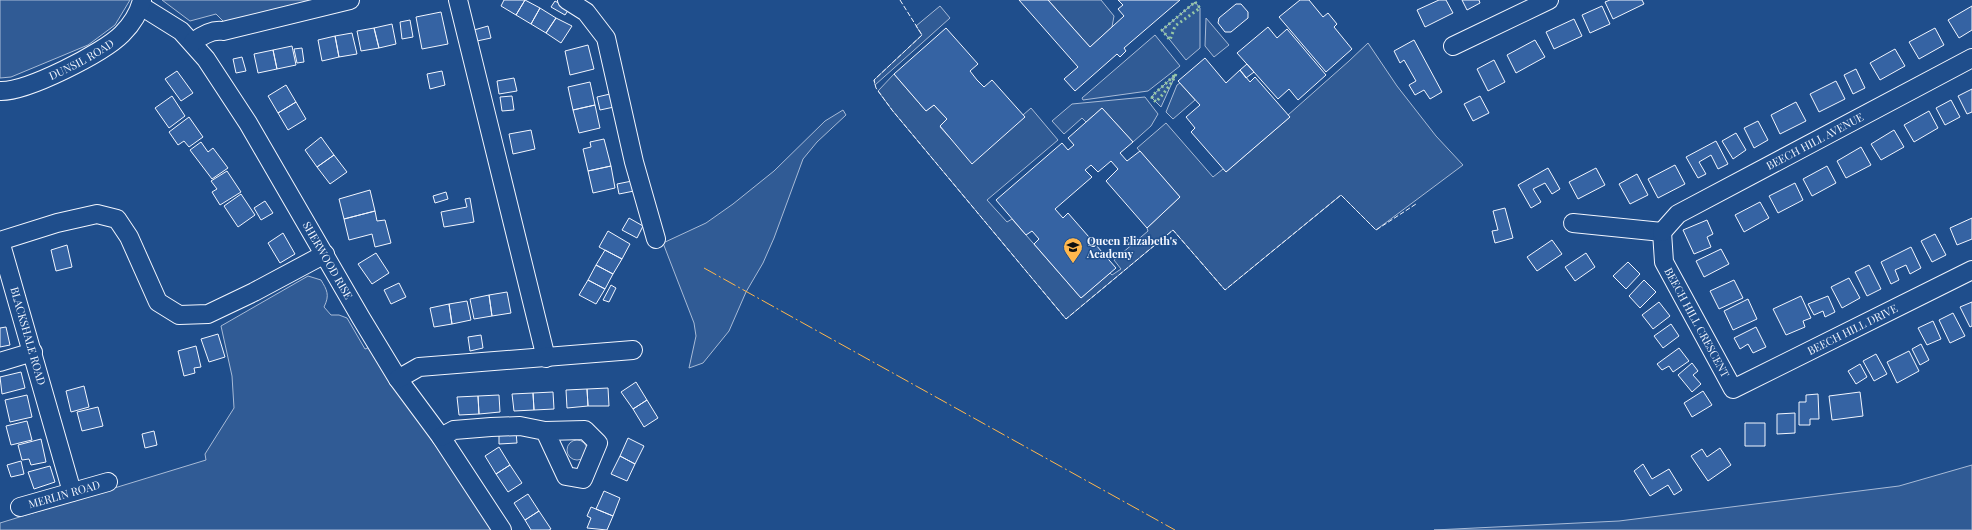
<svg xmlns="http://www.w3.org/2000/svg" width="1972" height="530" font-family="'Playfair Display',serif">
<rect width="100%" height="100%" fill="#1f4e8c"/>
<path fill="#305b95" stroke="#a8bbd7" d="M0,0H130L115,25L88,45L11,77L0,78Z
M162,0H324L224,22L216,14L190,21Z
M1051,0H1101L1114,16L1112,27L1090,47L1049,1Z
M1195,2L1200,8V48L1186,60L1162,30Z
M940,6L950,18L875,85L874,80L922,35L916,26Z
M1206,18L1229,45L1214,57L1205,46Z
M1155,35L1180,66L1148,91L1083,100L1082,98Z
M1368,43L1397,86L1436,136L1463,165L1376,230L1341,195L1225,290L1173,230L1066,319L892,110L878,91L894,74L926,111L934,105L947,119L940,127L953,141L1023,115L1031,108L1058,140L987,200L1007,222L1012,219L1081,298L1110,273L1112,275L1121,269L1114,260L1148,231L1147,228L1180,197L1137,148L1166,123L1213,177L1223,169L1226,172L1290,117L1288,115L1349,61Z
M1176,74L1161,107L1152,98L1153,95Z
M1180,83L1195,100L1173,119L1166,112L1177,85Z
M1145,97L1158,114L1151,126L1133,142L1102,108L1086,122L1082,118L1064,134L1052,121L1072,104Z
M843,110L846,115L817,142L803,159L774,238L763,263L746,292L729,331L703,363L689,368L696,336L694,323L663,243L706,223L733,204L774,171L825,121Z
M308,276L321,280C327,290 330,295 324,307L331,315H339L347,318L365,349L370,347L382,367L493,530H0V523L206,460L205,454L234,408L232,376L221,326Z
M567 450a10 10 0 1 1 20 0a10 10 0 1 1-20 0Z
M1972,465V530H1434L1619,521L1899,486Z"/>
<path fill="#3563a3" stroke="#f2f6ff" d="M504,0H525L516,15L501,6Z
M525,0L540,8L531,24L516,15Z
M1019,0H1048L1090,47L1124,16L1118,9L1123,5L1118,0H1180L1124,48L1126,51L1120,57L1117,54L1075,91L1064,79L1078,67Z
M1300,0H1309L1323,17L1328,13L1337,24L1334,27L1352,49L1326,72L1279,17Z
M1439,0H1446L1453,13L1425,27L1417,10Z
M1462,0H1479L1480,3L1467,10Z
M1610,0H1642L1644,4L1613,19L1605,2Z
M555,1L569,9L565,15L551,7Z
M1236,4H1241L1248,12V18L1231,32H1225L1218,23L1219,18Z
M1602,6L1610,24L1590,33L1582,15Z
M1972,6V30L1959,38L1948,20Z
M540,8L556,18L546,33L531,24Z
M441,12L448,44L422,49L416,17Z
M556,18L572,26L561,43L546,33Z
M1574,19L1582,36L1554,49L1546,32Z
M410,20L413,37L402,39L400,22Z
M392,24L396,44L379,48L374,28Z
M488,26L491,38L477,41L474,30Z
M1268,27L1277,38L1287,29L1326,75L1298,100L1289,89L1278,99L1237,53Z
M374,28L379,48L361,51L357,31Z
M946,28L978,64L970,71L977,80L984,87L992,80L1025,117L972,164L940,126L947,119L934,105L926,111L894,74Z
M1935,28L1944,45L1919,59L1909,42Z
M352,33L357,54L339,57L335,36Z
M335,36L339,57L322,61L318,40Z
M1414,40L1442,92L1430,99L1424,90L1415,95L1409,85L1416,81L1404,60L1400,63L1394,51Z
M1535,40L1545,57L1516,73L1507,55Z
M588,45L594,69L570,75L565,51Z
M292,46L296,65L277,69L273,50Z
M302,48L304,62L297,63L294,49Z
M1895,49L1905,66L1880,80L1870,63Z
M273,50L277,69L258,73L254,54Z
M242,57L246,71L236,73L233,59Z
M1205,58L1226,83L1240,70L1250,82L1255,77L1290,117L1226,172L1191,132L1195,128L1186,117L1200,105L1178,81Z
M1494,60L1505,82L1488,91L1477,69Z
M1247,64L1254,72L1246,78L1240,70Z
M1856,69L1865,88L1853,94L1844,75Z
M177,71L193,93L181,101L165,79Z
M442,71L445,85L430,89L427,74Z
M514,78L517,91L499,94L497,81Z
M1836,81L1845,99L1819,112L1810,94Z
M590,82L595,105L573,110L568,87Z
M286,85L296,102L278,113L268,96Z
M1972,89V112L1967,114L1958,96Z
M610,94L614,107L600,110L597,97Z
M172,96L185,116L169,128L155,108Z
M512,96L514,110L502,111L500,97Z
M1480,96L1489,113L1473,121L1464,104Z
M1951,100L1960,117L1945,125L1936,108Z
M296,102L306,119L288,130L278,113Z
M1796,102L1806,121L1780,134L1771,115Z
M595,105L600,128L579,133L573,110Z
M1102,108L1133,142L1120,153L1127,161L1140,151L1180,197L1147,228L1106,181L1118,169L1111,161L1098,172L1091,165L1085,170L1092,177L1055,209L1063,218L1068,213L1116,268L1081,298L1034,244L1039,239L1032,231L1026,235L996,200L1062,143L1068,150L1074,145L1068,138Z
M1929,111L1938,128L1914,142L1904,125Z
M189,117L203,137L189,147L184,141L178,145L169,132Z
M1758,121L1768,140L1754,148L1744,128Z
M531,130L535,149L513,154L509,134Z
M1894,130L1904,147L1881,160L1871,144Z
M1736,133L1746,150L1733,159L1722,141Z
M321,137L334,155L317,167L305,150Z
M604,139L611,166L588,171L583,149L591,147L590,142Z
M1716,141L1728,164L1718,169L1711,155L1699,162L1706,174L1698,178L1686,157Z
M201,142L208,152L213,148L228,168L212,179L190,150Z
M1861,147L1871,165L1846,178L1837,161Z
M334,155L347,172L330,184L317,167Z
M1675,165L1685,184L1658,198L1648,179Z
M611,166L615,188L593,193L588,171Z
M1827,166L1836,183L1812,196L1803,179Z
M1548,168L1560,189L1552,194L1545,183L1533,189L1541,202L1531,208L1518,185Z
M1596,168L1605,185L1578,199L1569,182Z
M227,171L241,192L220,205L212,192L217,189L211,181Z
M1637,174L1648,195L1630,204L1619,184Z
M632,181L634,191L619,194L617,184Z
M1795,183L1803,200L1778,213L1769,196Z
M370,190L375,211L344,219L339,199Z
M446,192L448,199L435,203L433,196Z
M241,194L255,215L238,227L224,206Z
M470,198L474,222L444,227L441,212L467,207L465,199Z
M265,201L273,213L261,220L254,208Z
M1760,202L1769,218L1744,232L1735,215Z
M1505,208L1513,238L1495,243L1492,231L1498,230L1493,211Z
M375,211L377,221L385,220L391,243L375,247L372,234L349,240L344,219Z
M629,218L643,226L637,238L622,230Z
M1972,218V239L1957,245L1950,228Z
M1707,220L1713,234L1707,237L1711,247L1694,254L1683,230Z
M608,231L630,244L622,259L599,247Z
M283,233L295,254L280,263L268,243Z
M1935,234L1946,255L1932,262L1921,241Z
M1552,240L1562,254L1537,271L1527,257Z
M67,245L72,267L56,271L51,250Z
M1911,247L1921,268L1910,274L1906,265L1895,270L1899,280L1891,284L1881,262Z
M1721,249L1729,264L1704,277L1696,261Z
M605,250L622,259L613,274L596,265Z
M376,253L389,273L372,284L358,264Z
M1586,253L1595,267L1575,281L1565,267Z
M1628,262L1640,274L1626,289L1613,276Z
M596,265L613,274L605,289L588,280Z
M1869,265L1881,289L1867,296L1855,272Z
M1849,278L1860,298L1842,308L1831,287Z
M588,280L605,289L596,304L579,295Z
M1644,280L1656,292L1640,308L1629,296Z
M1734,280L1743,298L1719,309L1710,291Z
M399,283L406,297L391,304L384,290Z
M611,285L616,288L609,302L603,300Z
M507,292L511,313L492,316L489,295Z
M489,295L492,316L474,319L470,299Z
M1801,296L1811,318L1803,321L1805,327L1786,335L1773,309Z
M1828,296L1835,312L1825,317L1823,311L1814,315L1808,304Z
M1748,299L1757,319L1733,330L1724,311Z
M467,301L471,320L452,324L449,304Z
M1659,302L1670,316L1653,329L1642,315Z
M1972,302V326L1970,327L1960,307Z
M449,304L452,324L434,327L430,308Z
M1953,313L1965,336L1950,343L1939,320Z
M1933,321L1941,339L1927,345L1918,328Z
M1671,324L1679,336L1663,348L1654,336Z
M6,327L10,345L0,347V328Z
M1756,327L1766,347L1753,353L1748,344L1740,349L1734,338Z
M218,334L225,357L209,362L201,339Z
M481,335L483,348L470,351L468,337Z
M1921,344L1929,360L1920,365L1912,349Z
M196,346L201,367L194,368L195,373L184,376L178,351Z
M1679,348L1689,361L1673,372L1669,366L1662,370L1657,364Z
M1909,351L1919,371L1897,383L1887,362Z
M1876,354L1887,374L1874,381L1863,361Z
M1692,363L1698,371L1693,375L1701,384L1692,392L1678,375Z
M1860,364L1867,377L1856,384L1848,371Z
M21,372L25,388L2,394L0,377Z
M636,382L647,400L633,409L621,392Z
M84,386L89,407L71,412L66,391Z
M608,388L609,406H588L587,389Z
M587,389L588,406L567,408L566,390Z
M1703,391L1712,405L1692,417L1684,403Z
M553,392L554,409L534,410L533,393Z
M1860,392L1863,416L1832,420L1829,396Z
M533,393L534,410L514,411L512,394Z
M1818,394L1819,419H1810V425H1799V402H1806V395Z
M27,395L32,417L10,422L5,400Z
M499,395L500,412L479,414L478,396Z
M478,396L479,414L459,415L457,397Z
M647,400L658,418L644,427L633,409Z
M98,407L103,426L82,431L77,412Z
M1795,413V433L1777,434V414Z
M27,421L32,440L11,445L6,426Z
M1745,423H1765V446H1745Z
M154,431L157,445L145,448L142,434Z
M516,432L517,443L499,444V434Z
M628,438L644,446L635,464L620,456Z
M41,439L46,462L31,465L29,459L22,460L18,445Z
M499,447L510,465L496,474L485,456Z
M1720,448L1731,465L1708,481L1691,456L1702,449L1707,457Z
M620,456L635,464L627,481L611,474Z
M21,461L24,474L11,477L7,465Z
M1643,464L1652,479L1669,469L1682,490L1674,495L1668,485L1650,496L1634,471Z
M510,465L522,483L508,492L496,474Z
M50,466L55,482L34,489L28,472Z
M604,491L620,498L613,516L596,509Z
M528,494L539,511L525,520L514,503Z
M591,507L613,516L607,530L587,528L591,518L587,516Z
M539,511L551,529L549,530H531L525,520Z"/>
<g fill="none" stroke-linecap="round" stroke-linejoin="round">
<defs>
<g id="minor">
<path d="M458,0L546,358"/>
<path d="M567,0L586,12L606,38L634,162L656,239"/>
<path id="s1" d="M141,6L181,31L206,59L248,123L361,318L398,379L441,437L502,530"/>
<path d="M193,42C201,36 212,29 223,31L350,0"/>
<path d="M1453,46L1549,0"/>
<path id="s2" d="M0,91C27,92 103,53 122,34C131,25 139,13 142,0"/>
<path d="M1573,223L1662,232"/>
<path id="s3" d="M1662,232L1664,262L1733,389L1972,270"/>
<path id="s4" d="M1662,232L1678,214L1972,58"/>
<path d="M0,362L33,352"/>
<path d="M398,379L419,367L633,350"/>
<path d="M441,437L454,430L491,427L520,426L545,431L585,430L598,443L583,479L566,476L545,431"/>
<path d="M72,492L0,241L57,223L97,214L117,219L129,237L158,302L179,315L208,314L254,292L325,254"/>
<path id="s5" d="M20,507L108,482"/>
</g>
</defs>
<use href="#minor" stroke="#f2f6ff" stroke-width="20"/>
<use href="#minor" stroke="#1f4e8c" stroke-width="18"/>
<path stroke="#97c8a6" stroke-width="3" stroke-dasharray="2 3" stroke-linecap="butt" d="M1195,2L1200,8L1175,26L1170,40L1162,30Z
M1176,74C1171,85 1164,93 1156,102L1152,98L1153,95Z"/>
<path stroke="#f2f6ff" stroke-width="1" stroke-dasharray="5 2" stroke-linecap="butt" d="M900,0L922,35L874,80L876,88L892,110L1066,319L1173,230L1225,290L1341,195L1376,230L1416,204"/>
<path stroke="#ffb74d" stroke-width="1" stroke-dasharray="14 3 2 3" stroke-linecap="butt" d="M704,268L1175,530"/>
</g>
<defs>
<symbol id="school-pin" viewBox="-11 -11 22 30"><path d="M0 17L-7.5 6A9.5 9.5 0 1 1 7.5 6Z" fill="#ffb74d" stroke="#1f4e8c"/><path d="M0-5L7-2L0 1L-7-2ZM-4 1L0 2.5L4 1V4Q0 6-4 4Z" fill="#111"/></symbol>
</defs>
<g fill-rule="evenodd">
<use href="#school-pin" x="1062" y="236" width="22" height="30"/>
</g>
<g text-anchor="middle" stroke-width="3" stroke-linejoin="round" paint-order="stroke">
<g font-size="11" fill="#f2f6ff" stroke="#1f4e8c">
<text dy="4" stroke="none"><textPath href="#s2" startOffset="88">DUNSIL ROAD</textPath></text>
<text dy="4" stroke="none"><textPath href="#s4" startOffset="179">BEECH HILL AVENUE</textPath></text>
<text dy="4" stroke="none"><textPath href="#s1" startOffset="320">SHERWOOD RISE</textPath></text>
<text dy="4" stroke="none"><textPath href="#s3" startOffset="99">BEECH HILL CRESCENT</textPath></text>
<text dy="4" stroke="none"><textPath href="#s3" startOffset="308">BEECH HILL DRIVE</textPath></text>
<text transform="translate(28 336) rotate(74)" y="4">BLACKSHALE ROAD</text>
<text dy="4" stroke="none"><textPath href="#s5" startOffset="46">MERLIN ROAD</textPath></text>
</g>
<g font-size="11" font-weight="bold" fill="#f2f6ff" stroke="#1f4e8c" text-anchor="start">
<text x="1087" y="245">Queen Elizabeth's<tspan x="1087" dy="13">Academy</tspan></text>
</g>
</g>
</svg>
